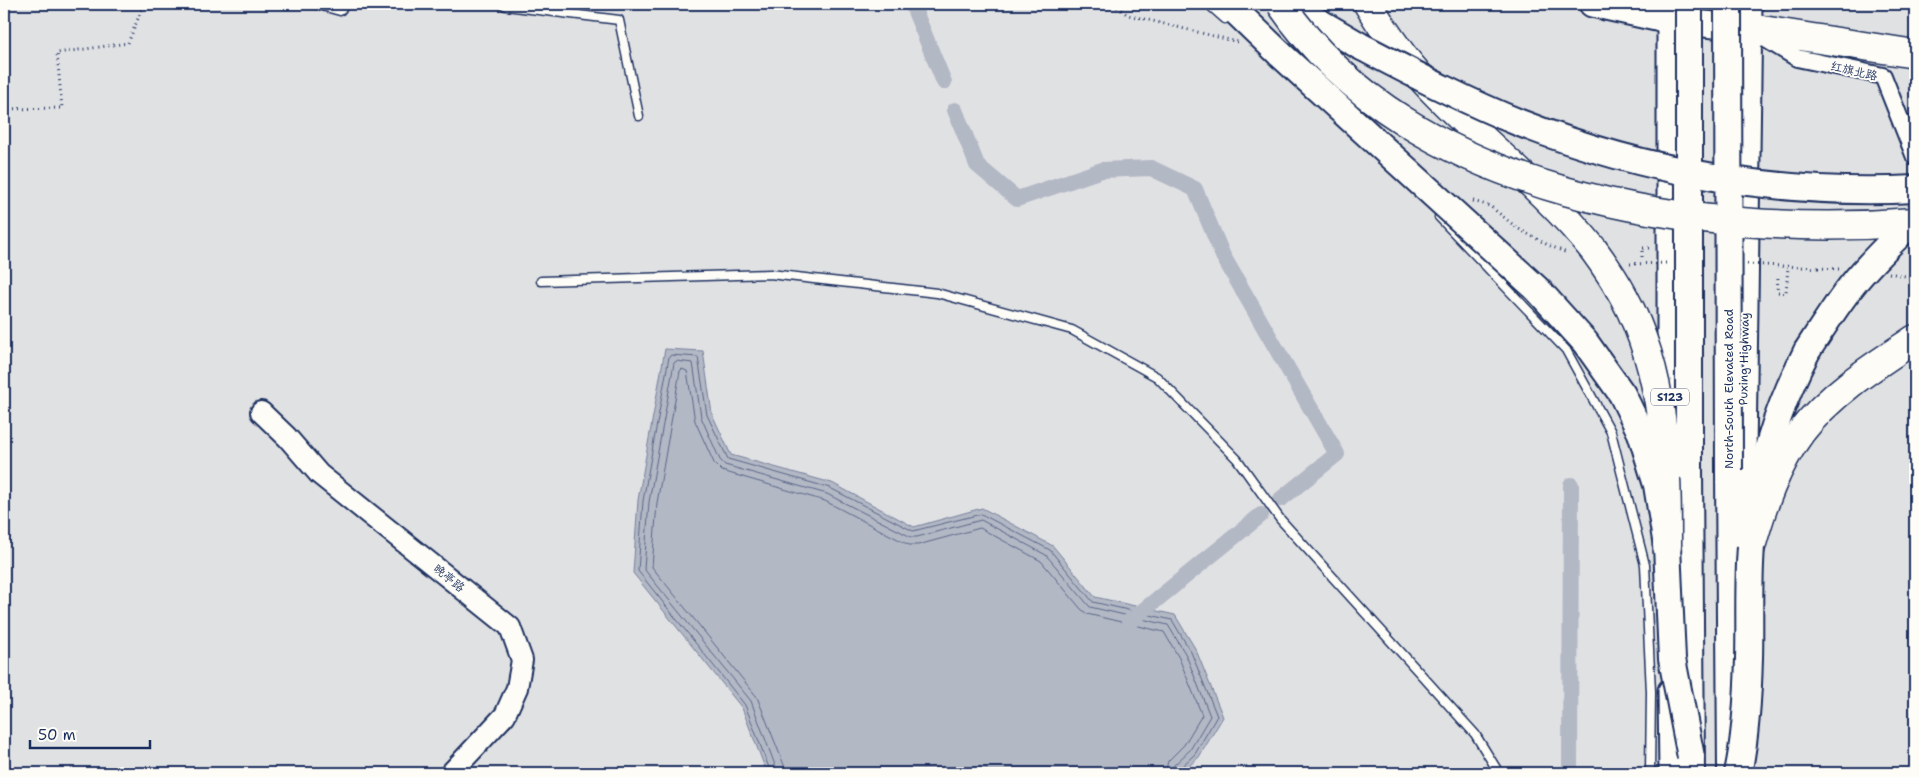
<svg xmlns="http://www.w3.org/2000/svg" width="1919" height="777" font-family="'Shantell Sans','LXGW WenKai TC',sans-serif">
<rect width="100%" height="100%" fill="#fdfcf7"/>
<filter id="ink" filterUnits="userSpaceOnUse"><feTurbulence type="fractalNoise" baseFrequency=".02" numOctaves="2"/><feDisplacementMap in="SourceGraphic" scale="10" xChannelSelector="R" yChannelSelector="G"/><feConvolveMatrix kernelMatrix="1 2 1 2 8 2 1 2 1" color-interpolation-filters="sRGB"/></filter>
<g filter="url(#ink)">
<path fill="#e0e1e3" stroke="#7e88a0" d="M4,4H1915V773H4Z"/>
<path fill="#b3b8c5" stroke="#76819c" d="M665,349L703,351L712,414L731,455L832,483L914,527L982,508L1053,546L1095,597L1175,615L1196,650L1223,717L1199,757L1181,773H767L742,708L633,573L638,500Z"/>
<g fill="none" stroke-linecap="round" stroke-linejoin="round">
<path stroke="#586687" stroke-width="1" d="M771,773L745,705L638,571L643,501L669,357L671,355L698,357L707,415L728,459L830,488L913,531L981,514L1050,550L1093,602L1172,620L1191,652L1217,716L1195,754L1180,768L1179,773
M778,773L751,701L644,569L649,502L674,363L676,361L693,363L701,417L720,460L725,465L827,494L911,537H917L981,520L1046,555L1090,607L1168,625L1186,655L1210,716L1190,750L1174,765L1172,773
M785,773L784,765L757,697L652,567L657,503L680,371L682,369L687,371L695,421L714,463L722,471L825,501L909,545H918L980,528L1041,561L1081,609L1087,614L1164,632L1179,658L1202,715L1184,745L1168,761L1165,773"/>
<path stroke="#b3b8c5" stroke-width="16" d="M912,4L944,82
M955,110L977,165L1017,199L1102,170L1151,168L1195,189L1223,256L1337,454L1281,499
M1129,622L1261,515
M1570,773L1571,485"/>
<defs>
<path id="service" d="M315,4L340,11L346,4
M502,4L506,6L619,20L639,116
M1208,4L1225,19
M1439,217L1566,350L1611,432L1645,565L1651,692L1650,773
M541,281L770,274L937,293L1072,330L1157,377L1237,459L1280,519L1475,734L1499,773"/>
<path id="minor" d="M1759,35L1797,58L1883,76L1915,157"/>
<path id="tertiary" d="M261,412L287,437L319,474L510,627L522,660L517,688L505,715L451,773"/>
<path id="primary" d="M1592,4L1670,21L1749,28
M1670,4V424
M1742,531L1749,4
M1671,691L1672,773"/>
<path id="trunk" d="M1228,4L1281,55
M1288,4L1360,46
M1689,468L1691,773
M1729,470L1731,770
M1755,514C1762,455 1780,403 1807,351"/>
<path id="motorway" d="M1368,4C1385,32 1403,59 1426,83C1480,141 1543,187 1593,249
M1749,28L1915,54
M1751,547C1762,507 1776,466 1801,432C1831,393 1874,366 1915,339"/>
</defs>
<use href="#service" stroke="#1b2f5e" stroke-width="11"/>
<use href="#minor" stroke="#1b2f5e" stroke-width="20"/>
<use href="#tertiary" stroke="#1b2f5e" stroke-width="24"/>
<use href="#primary" stroke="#1b2f5e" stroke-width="29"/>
<use href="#trunk" stroke="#1b2f5e" stroke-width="30"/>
<use href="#motorway" stroke="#1b2f5e" stroke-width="31"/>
<path stroke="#1b2f5e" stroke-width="3" stroke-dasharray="1 4" stroke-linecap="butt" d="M1113,4L1128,15L1238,42
M4,109L62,108L57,53L128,43L144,4
M1473,201L1490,206L1517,228L1548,245L1567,253
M1642,257V248H1652
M1818,268L1840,269
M1889,273L1915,278
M1778,278L1777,292L1786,293L1788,267"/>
<use href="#service" stroke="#fdfcf7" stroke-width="8"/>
<use href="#minor" stroke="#fdfcf7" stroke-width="16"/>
<use href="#tertiary" stroke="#fdfcf7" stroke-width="20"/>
<use href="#primary" stroke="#fdfcf7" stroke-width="25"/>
<use href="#trunk" stroke="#fdfcf7" stroke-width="26"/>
<use href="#motorway" stroke="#fdfcf7" stroke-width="28"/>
<defs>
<path id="trunk-bridge" d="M1689,4V468
M1728,4L1729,470
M1360,46C1412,73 1465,101 1520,123C1645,172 1780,196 1915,189
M1281,55L1538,290L1585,342L1622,394L1641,433L1657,485L1667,546L1672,659L1691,757
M1807,351C1822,328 1836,305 1853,284C1872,260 1894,240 1915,219
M1738,773C1746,736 1748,696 1749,658C1750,621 1748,584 1751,547"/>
<path id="motorway-bridge" d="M1281,4C1411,196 1701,239 1915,222
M1593,249C1604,264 1615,280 1624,297C1666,374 1667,461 1667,546"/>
</defs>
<use href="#trunk-bridge" stroke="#1b2f5e" stroke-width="30" stroke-linecap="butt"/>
<use href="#motorway-bridge" stroke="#1b2f5e" stroke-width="31" stroke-linecap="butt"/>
<path stroke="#1b2f5e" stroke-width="3" stroke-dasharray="1 4" stroke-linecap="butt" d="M1630,264L1668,263
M1747,264L1818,268"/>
<use href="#trunk-bridge" stroke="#fdfcf7" stroke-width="26"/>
<use href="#motorway-bridge" stroke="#fdfcf7" stroke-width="28"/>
</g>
</g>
<g text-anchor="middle" stroke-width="4" stroke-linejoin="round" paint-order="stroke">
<rect fill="#fdfcf7" stroke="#5f6c8c" stroke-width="1" x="1651" y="388.5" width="38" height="17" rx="4"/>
<g font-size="11" font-weight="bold" fill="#1b2f5e">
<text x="1670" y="401">S123</text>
</g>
<g font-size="12" fill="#1b2f5e" stroke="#fdfcf7">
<text transform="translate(1854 71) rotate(13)" y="4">红旗北路</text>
<text transform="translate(1744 359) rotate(-89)" y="4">Puxing Highway</text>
<text transform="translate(1729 389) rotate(-90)" y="4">North-South Elevated Road</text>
<text transform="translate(449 578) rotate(39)" y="4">晚亭路</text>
</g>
</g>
<rect width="1919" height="777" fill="none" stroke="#fdfcf7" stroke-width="20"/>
<rect x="10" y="10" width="1899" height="757" fill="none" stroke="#1b2f5e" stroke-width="2" filter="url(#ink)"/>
<path d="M30 740v8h120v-8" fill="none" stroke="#1b2f5e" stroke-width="2.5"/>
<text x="38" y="740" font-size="15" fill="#1b2f5e" stroke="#fdfcf7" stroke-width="4" paint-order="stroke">50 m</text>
</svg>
